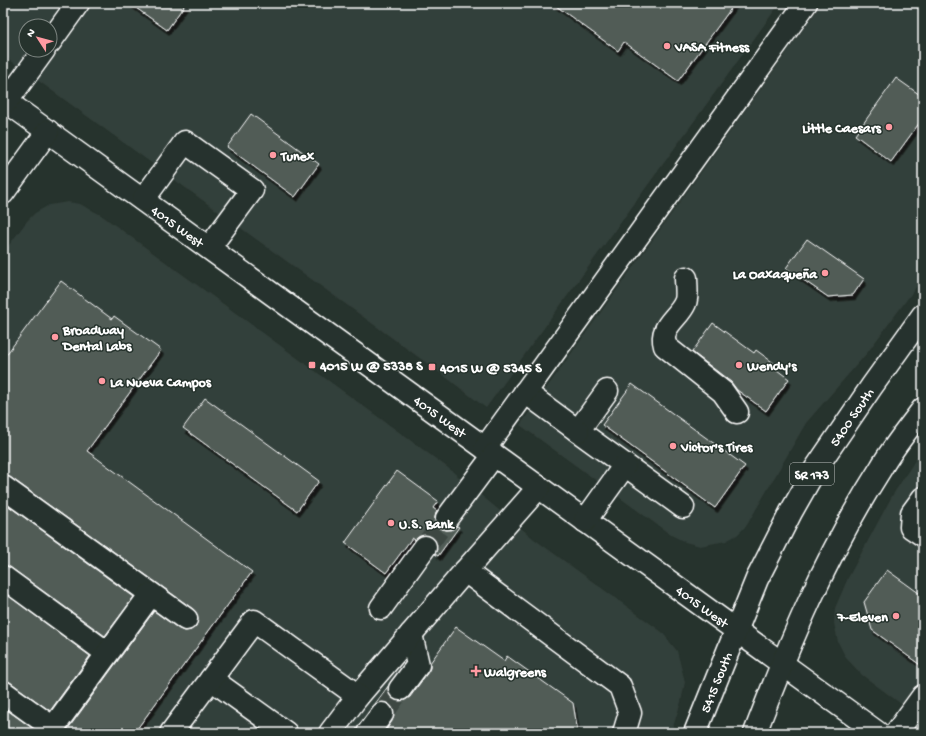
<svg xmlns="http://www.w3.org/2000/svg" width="926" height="736" font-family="'Gochi Hand',sans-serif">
<defs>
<filter id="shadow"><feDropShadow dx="2.5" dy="4.5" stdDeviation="0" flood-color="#0009"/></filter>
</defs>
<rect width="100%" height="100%" fill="#26332d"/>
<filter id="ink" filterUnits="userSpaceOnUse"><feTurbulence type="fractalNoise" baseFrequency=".025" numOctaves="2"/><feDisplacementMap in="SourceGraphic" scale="8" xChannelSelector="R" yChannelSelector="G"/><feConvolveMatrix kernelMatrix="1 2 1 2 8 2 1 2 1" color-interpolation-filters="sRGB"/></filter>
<g filter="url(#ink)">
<path fill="#333f3a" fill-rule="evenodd" d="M3,3H780L486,408L443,375L3,55ZM26,26H50V50H26Z
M822,3H923V278L867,353L806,423L747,525L737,535L726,541L700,546L685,542L671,535L520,425Z
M68,202L80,204L101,215L447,467L534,539L662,632L677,651L685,682L681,702L671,733H3V253L27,221L35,213L49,205Z
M923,448V720L862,675L846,658L838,642L834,623L835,608L848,578L892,496Z"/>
<path fill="#515c57" stroke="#fff" filter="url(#shadow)" d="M129,3H186L167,30Z
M552,3H735L678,81L624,42L618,51Z
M896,78L923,97V118L891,162L855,135Z
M251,114L319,164L295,197L227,147Z
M807,239L864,279L853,295L828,297L786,268Z
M61,281L112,319L114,316L161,350L87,451L252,572L134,733H65L154,611L179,629L185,631L191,630L196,626L198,620L197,614L193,609L10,477L3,475V359Z
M713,323L754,353L756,350L775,364L773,367L789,379L766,411L737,390L731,382L692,352Z
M632,384L745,466L715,508L602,425Z
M205,398L319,481L297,511L183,428Z
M397,471L438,501L433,508L437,511L435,517V523L439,528L446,530H452L457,526L459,527L438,556L435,554L437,549V542L433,537L426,535L420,536L415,540L412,538L386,573L345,543Z
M3,502L134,597L105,636L10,567L3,565Z
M887,570L923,596V667L872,630L864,602Z
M3,592L90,656L50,711L10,682L3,680Z
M456,627L504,661L507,656L573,703L578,733H384L392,721L394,716V709L390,704L384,702L375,704L389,685L388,694L393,699L399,701L405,700L410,697L428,672L430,668V663Z
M3,707L39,733H3Z"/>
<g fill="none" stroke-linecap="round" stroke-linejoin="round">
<path stroke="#3c4742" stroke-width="22" stroke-dasharray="22 11" stroke-linecap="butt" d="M425,547L447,518
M382,714L400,689"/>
<defs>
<g id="minor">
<path d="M50,42L78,3"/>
<path id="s1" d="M3,99L878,733"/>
<path d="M7,101L44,50"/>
<path d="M3,193L48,131"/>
<path d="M143,200L185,142L252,190L209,248"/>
<path d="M686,278C686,285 688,297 685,303C678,319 659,326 665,346L723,392L737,412"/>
<path d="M607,391L578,431L683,507"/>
<path d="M525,392L578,431"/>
<path d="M485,448L806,3"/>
<path d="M3,487L186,619"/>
<path d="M923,498L912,513L911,527L923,535"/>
<path d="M447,518L494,455"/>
<path d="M585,521L625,465"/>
<path d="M465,571L539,487"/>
<path d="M3,577L107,653"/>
<path d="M381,608L425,547"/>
<path d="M211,679L286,733"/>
<path d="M400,689L418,665L411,634"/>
<path d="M3,692L53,728L151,594"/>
<path d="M358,696L465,571L620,686L630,713L624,733"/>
<path d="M171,733L254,621L358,696L330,733"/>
<path d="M368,733L382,714"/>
<path d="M896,733L923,696"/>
</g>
<g id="major">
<path id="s2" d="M695,733L757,579L791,512L816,468L872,386L923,315"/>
<path d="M755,733C790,641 828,551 881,468C893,447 909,428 923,409"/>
</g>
</defs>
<use href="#minor" stroke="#fff" stroke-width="25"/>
<use href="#major" stroke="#fff" stroke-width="25"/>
<use href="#minor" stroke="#26332d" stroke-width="22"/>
<use href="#major" stroke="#26332d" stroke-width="22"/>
</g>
</g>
<g fill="#ff9aa2" stroke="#26332d" stroke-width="1.5">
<circle cx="667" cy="46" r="4"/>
<circle cx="889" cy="127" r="4"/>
<circle cx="273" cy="155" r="4"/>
<circle cx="825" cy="273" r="4"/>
<circle cx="55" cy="337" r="4"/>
<rect x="308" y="361" width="8" height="8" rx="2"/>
<circle cx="739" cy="365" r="4"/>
<rect x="428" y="363" width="8" height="8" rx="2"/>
<circle cx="102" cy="381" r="4"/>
<circle cx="673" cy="446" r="4"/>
<circle cx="391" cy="523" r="4"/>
<circle cx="896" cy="616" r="4"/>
<path d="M474 665h4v4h4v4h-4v4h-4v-4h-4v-4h4z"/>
</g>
<g text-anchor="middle" stroke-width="3" stroke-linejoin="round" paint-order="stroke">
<rect fill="#26332d" stroke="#bec2c0" stroke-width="1" x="790" y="463" width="44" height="22" rx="3"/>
<g font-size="13" font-weight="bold" fill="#fff">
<text x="812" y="479">SR 173</text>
</g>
<g font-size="14" font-weight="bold" fill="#fff" stroke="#26332d" text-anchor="start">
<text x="675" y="51">VASA Fitness</text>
<text x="881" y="132" text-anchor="end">Little Caesars</text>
<text x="281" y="160">Tunex</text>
<text x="817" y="278" text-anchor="end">La Oaxaqueña</text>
<text x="63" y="334">Broadway<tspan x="63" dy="16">Dental Labs</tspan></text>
<text x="320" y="370">4015 W @ 5338 S</text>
<text x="747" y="370">Wendy's</text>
<text x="440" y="372">4015 W @ 5345 S</text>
<text x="110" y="386">La Nueva Campos</text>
<text x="681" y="451">Victor's Tires</text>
<text x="399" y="528">U.S. Bank</text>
<text x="888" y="621" text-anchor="end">7-Eleven</text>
<text x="484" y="676">Walgreens</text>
</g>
<g font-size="14" fill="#fff" stroke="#26332d">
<text dy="5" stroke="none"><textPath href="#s1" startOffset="216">4015 West</textPath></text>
<text dy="5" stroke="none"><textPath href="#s1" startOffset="540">4015 West</textPath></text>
<text dy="5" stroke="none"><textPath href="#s2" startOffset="354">5400 South</textPath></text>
<text dy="5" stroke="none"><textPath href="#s1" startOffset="864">4015 West</textPath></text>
<text dy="5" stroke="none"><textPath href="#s2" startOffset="55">5415 South</textPath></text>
</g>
</g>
<rect width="926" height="736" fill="none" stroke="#26332d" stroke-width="16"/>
<rect x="8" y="8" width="910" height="720" fill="none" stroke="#fff" stroke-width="1.5" filter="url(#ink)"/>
<g transform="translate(38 38) rotate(306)"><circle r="19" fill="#26332d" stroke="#7d8581"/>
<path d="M0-3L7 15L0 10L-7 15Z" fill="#ff9aa2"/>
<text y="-6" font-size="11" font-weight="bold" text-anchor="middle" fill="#ffffff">N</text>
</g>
</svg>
